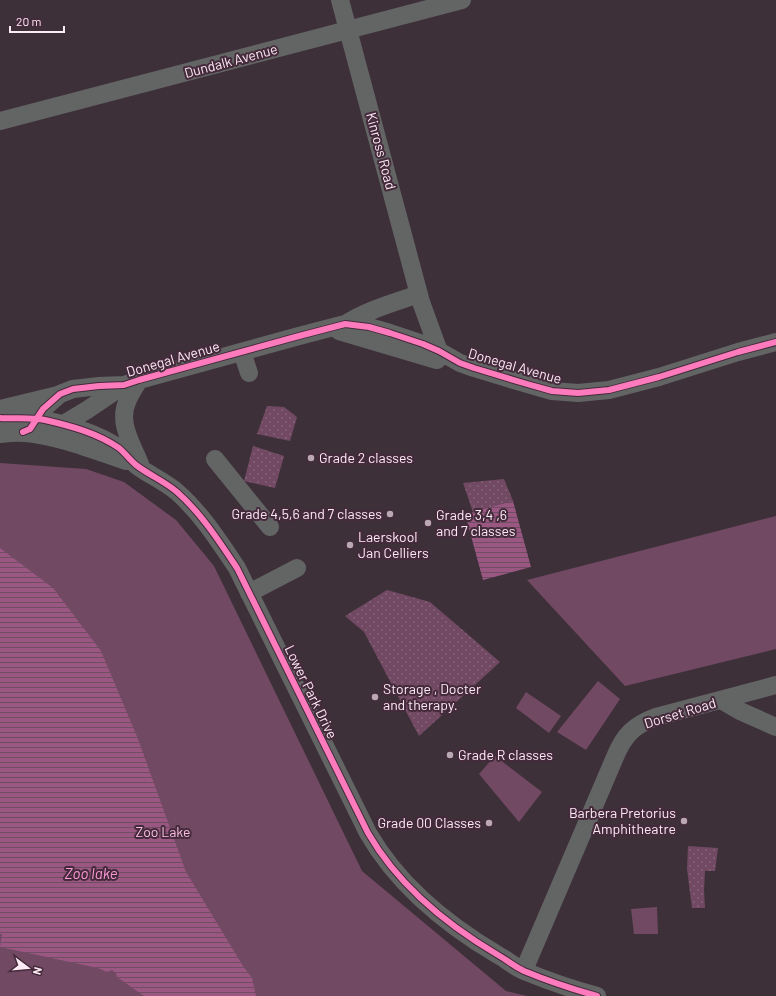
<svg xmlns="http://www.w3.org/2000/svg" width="776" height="996" font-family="Barlow,sans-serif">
<defs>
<pattern id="garden-dots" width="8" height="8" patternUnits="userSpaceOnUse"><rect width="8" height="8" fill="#714963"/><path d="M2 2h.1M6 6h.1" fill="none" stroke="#86637a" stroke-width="1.8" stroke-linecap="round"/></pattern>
<pattern id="water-rules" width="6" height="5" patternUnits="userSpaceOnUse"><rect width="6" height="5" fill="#9a5782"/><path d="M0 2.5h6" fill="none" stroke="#6f4e63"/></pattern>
</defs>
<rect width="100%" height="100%" fill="#3e3039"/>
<path fill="#714963" d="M0,463L86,469L124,482L176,520L214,566L362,871L506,991L527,996H0Z
M776,516V649L625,686L527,580Z
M598,681L620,699L586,750L557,732Z
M526,692L561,716L549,733L516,708Z
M495,756L542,792L519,822L479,774Z
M657,907L658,934H634L631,909Z"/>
<path fill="url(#garden-dots)" d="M267,406L284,407L297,417L290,441L257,434Z
M253,446L284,456L275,488L244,481Z
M504,479L513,501L473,512L463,483Z
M387,590L430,602L500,662L419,736L364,632L345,616Z
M688,846L718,848L715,871H705L704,890L705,908H692L687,869Z"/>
<path fill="url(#water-rules)" d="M513,501L531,567L483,580L465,514Z
M0,548L53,588L101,651L138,739L186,872L243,966L252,978L256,996H144L117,977L116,973L112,970L107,972L98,968L0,947L2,934H0Z"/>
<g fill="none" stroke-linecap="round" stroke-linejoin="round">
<path stroke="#636564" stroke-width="18" d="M340,0L421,302L441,357
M0,121L462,0
M344,325C367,310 393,303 419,294
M339,331L437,360
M242,352L249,373
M139,380C135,387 130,394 127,402C118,423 132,444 140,464
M0,409L58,395
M0,418C13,419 33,417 45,420C71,426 97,433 119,448C125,453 130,460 136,465C149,475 164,481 177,492C201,513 219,541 237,568L368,833C398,885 447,925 498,955C507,960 515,967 524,971C548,981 572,989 597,996
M57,428L87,410L124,385
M23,432L30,429L43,409L60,394L73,389L99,386L124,385L139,380L299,336L345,324L369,327L390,333L423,344L439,351L460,363L474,368L527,384L552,391L578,393L609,390L659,377L738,352L776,342
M0,434C8,433 17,432 25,433C59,436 93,450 126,461
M215,459L270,527
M249,593L297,568
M721,700L740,711L776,727
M524,970L615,757C624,735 634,725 656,717L776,685"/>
<defs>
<path id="cycleway" d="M0,418C13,419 33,417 45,420C71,426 97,433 119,448C125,453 130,460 136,465C149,475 164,481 177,492C201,513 219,541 237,568L368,833C398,885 447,925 498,955C507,960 515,967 524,971C548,981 572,989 597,996
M23,432L30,429L43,409L60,394L73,389L99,386L124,385L139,380L299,336L345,324L369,327L390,333L423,344L439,351L460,363L474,368L527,384L552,391L578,393L609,390L659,377L738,352L776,342"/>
</defs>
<use href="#cycleway" stroke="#442a3b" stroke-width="8"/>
<use href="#cycleway" stroke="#fd7abc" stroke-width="6"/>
</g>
<g fill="#baa9b3" stroke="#442a3b" stroke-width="1.5">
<circle cx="311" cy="458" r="4"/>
<circle cx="390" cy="514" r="4"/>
<circle cx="428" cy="523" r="4"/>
<circle cx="350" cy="545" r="4"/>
<circle cx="375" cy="697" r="4"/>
<circle cx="450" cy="755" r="4"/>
<circle cx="684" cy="821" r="4"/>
<circle cx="489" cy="823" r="4"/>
</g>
<g text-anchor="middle" stroke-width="4" stroke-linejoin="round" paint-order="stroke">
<g font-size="14" fill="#fceaf4" stroke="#442a3b">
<text transform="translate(231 61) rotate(-15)" y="5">Dundalk Avenue</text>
<text transform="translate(381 151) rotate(75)" y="5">Kinross Road</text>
<text transform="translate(173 359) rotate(-16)" y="5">Donegal Avenue</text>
<text transform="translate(515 366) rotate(16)" y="5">Donegal Avenue</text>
<text transform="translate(311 692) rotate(64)" y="5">Lower Park Drive</text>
<text transform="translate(680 713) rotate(-17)" y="5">Dorset Road</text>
</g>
<g font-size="14" fill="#fceaf4" stroke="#442a3b" text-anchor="start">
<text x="319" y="463">Grade 2 classes</text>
<text x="382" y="519" text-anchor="end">Grade 4,5,6 and 7 classes</text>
<text x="436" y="520">Grade 3,4 ,6<tspan x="436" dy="16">and 7 classes</tspan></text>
<text x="358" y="542">Laerskool<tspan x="358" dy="16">Jan Celliers</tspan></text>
<text x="383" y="694">Storage , Docter<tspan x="383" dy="16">and therapy.</tspan></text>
<text x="458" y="760">Grade R classes</text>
<text x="676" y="818" text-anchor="end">Barbera Pretorius<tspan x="676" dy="16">Amphitheatre</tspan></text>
<text x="481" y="828" text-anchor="end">Grade 00 Classes</text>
</g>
<g font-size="14" fill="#fcbfe4" stroke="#442a3b">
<text x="163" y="837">Zoo Lake</text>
</g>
<g font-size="15" font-style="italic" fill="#fd99d8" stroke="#442a3b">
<text x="91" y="879">Zoo lake</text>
</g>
</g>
<g transform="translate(28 968) rotate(106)" stroke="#442a3b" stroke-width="3" paint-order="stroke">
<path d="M0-3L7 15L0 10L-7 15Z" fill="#fceaf4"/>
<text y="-6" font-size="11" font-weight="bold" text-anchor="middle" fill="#fceaf4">N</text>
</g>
<path d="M10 26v6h54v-6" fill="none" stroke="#fceaf4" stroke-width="2"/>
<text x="16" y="26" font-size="12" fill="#fceaf4" stroke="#442a3b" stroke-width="3" paint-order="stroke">20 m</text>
</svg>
